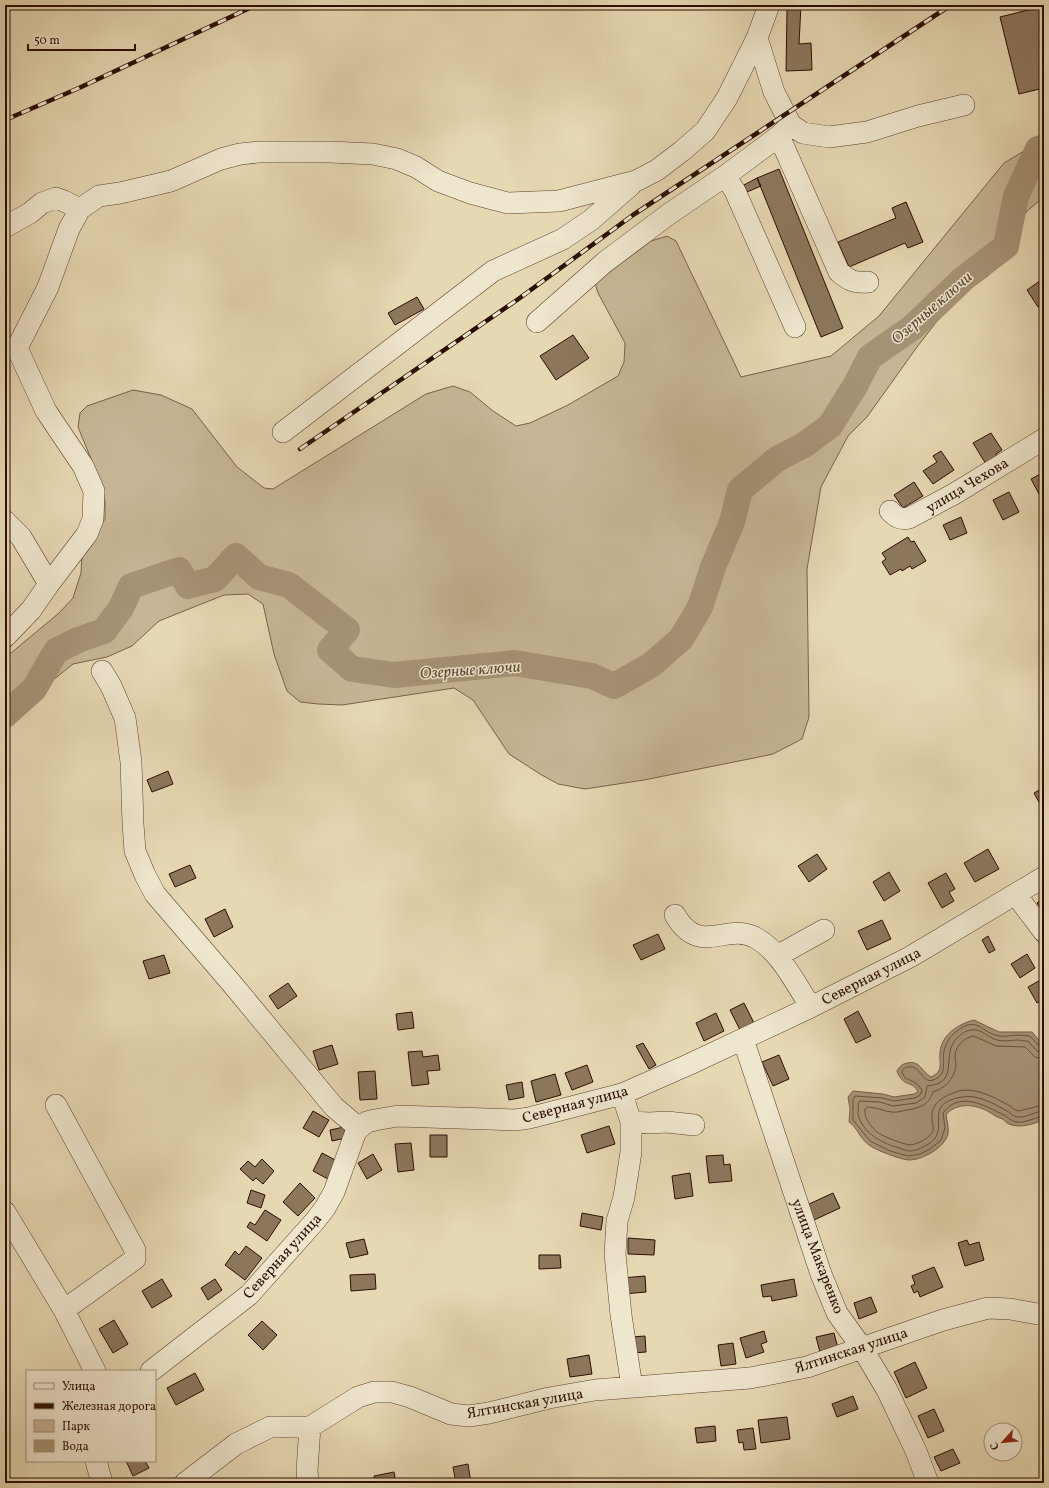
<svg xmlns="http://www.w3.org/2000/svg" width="1049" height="1488" font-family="Vollkorn,serif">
<rect width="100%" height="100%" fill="#e6d8b3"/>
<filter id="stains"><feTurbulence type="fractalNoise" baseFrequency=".005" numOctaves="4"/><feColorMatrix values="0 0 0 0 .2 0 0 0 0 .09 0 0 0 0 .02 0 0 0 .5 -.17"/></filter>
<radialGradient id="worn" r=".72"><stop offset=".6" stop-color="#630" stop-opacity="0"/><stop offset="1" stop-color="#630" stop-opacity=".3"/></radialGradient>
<path fill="#c6b695" stroke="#78624a" d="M1044,139V197L1027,211L988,276L955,298L917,347L867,417L848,436L821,487L807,569L809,717L802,739L773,754L754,758L644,780L585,789L558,784L540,774L509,754L473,700L454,688L342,705L318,704L300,702L287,691L274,654L263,604L248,594L224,595L159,621L132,646L107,657L73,664L42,689L5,726V658L59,613L73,598L81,573L82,555L105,519V501L100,481L78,427L80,413L87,406L133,390L161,395L192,409L237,467L264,488L273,489L426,394L453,386L470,392L493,411L516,426L530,423L568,405L618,376L624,362L625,343L598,293L595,283L651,241L667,236L676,241L741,377L831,356L879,316L1004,163Z"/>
<path fill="#a69376" stroke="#755e47" d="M974,1020L999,1032H1032L1044,1046V1119C1034,1125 1011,1131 1003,1119C998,1118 994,1115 989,1112C976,1104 956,1102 946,1115C947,1121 949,1127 948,1134C945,1147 923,1160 909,1160C902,1160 875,1150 869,1145C860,1139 857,1127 849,1122L850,1109L848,1097L853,1091L883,1094L894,1097L914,1094L918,1092C913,1080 903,1088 897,1071C899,1067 902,1064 907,1063C920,1060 921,1071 931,1077C944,1071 939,1064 940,1053C941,1035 958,1024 974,1020Z"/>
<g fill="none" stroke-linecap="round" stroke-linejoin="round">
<path stroke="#68503b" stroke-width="1" d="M1044,1048L1040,1047L1030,1036C1026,1036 1022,1035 1018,1035C1012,1035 1006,1037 999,1036C981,1033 978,1015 957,1031C950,1036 946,1043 944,1051C942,1062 948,1075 933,1080C922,1084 920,1064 908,1067C904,1068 903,1068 902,1072L905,1078C912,1081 919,1083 922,1091L920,1095L915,1098L894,1101L882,1098L855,1096L853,1099V1120L870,1141L890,1151L908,1156L920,1154L930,1149L941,1140L945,1128L943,1113C960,1090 985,1106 1004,1115C1008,1117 1012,1122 1017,1122C1026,1123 1036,1117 1044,1116
M1044,1053L1037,1051L1028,1041C1025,1041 1022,1041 1019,1040C1012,1040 1004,1042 997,1040C989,1038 980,1028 972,1030C966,1030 962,1034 958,1037C939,1054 962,1083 927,1086L925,1097L916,1103L893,1106L880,1102L860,1101L858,1103C859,1107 857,1114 859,1118C866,1135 882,1143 899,1148C902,1149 907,1151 910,1151C916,1151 923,1147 927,1145C954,1130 919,1104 962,1097C978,1094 994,1104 1007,1111C1011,1113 1013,1117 1018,1117C1027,1118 1035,1111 1044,1111
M1044,1059L1035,1057L1025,1047L996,1046L974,1036C965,1037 956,1045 955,1055C955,1060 957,1065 955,1071C951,1082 944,1088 933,1092C929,1105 920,1108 907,1110C902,1111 896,1113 891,1112C883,1111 876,1107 867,1107L865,1109C864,1118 870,1126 877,1132C881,1136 905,1145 911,1145C917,1144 928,1139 932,1133C935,1129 932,1124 932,1119C930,1102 946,1095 959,1091C977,1087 995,1098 1010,1106C1013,1108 1014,1110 1018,1111L1044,1105"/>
<path stroke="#a69376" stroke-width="26" d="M5,715L34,689L56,651L78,640L104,631L121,608L131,586L179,570L188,586L215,579L236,556L259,577L289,585L347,630L330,650L352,669L394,675L515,663L592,676L614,686L651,665L681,639L700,607L713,567L732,522L740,490L777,459L804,445L830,426L855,386L870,357L913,327L963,279L1006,246L1016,196L1038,149L1044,147"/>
</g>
<path fill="#8c775d" stroke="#2b0e00" d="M788,5H801L799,44L811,43L812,70L786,71L787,11Z
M1044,6V88L1019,94L1000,17Z
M779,169L843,328L821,337L757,178Z
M757,178L761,186L747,192L744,185Z
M906,202L923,242L908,248L905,243L849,267L838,242L896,218L892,208Z
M1044,278V304L1038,307L1027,290Z
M417,297L424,309L395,325L388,313Z
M573,335L589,358L556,380L540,356Z
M991,433L1002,450L996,454L1000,462L989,469L973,443Z
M941,451L954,470L933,484L923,471L937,462L933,456Z
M1044,472V491L1039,494L1031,479Z
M914,482L923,496L903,508L894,495Z
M1009,492L1019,512L1003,520L993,500Z
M961,517L967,533L950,540L943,525Z
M908,537L911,542L914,541L926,561L912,569L910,566L902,571L901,569L890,575L882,562L886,559L882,553Z
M168,771L173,784L152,792L147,780Z
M1043,788L1044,790V804L1041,806L1034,793Z
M988,849L999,869L975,882L964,863Z
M817,854L827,869L809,882L798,866Z
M190,865L196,878L175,887L169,874Z
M889,872L900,891L884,901L873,882Z
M946,873L955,889L949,892L954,901L942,908L928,883Z
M1044,898V913L1037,903Z
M225,909L233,927L214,937L205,919Z
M882,920L891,939L867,950L858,931Z
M658,934L665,949L641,960L633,945Z
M988,936L995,950L989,953L982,940Z
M1027,954L1035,968L1020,978L1011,964Z
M164,955L170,973L149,979L143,961Z
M1044,978V999L1037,1003L1028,987Z
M288,983L297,996L278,1009L269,996Z
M744,1003L754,1023L740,1030L730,1010Z
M858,1011L871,1036L856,1043L844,1019Z
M412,1012L414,1028L398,1030L396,1014Z
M716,1013L724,1031L704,1041L696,1023Z
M643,1043L656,1065L649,1069L636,1046Z
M332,1045L338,1064L319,1070L313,1051Z
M422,1051L423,1057L438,1055L440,1070L427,1071L429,1084L412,1086L408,1052Z
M779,1055L789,1079L773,1086L762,1062Z
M587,1065L593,1082L572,1090L565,1073Z
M375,1071L377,1099L360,1100L358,1072Z
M555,1074L561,1095L536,1102L531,1081Z
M522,1082L524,1097L509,1100L506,1085Z
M313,1111L329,1120L319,1137L303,1128Z
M609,1126L615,1144L587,1153L581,1135Z
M344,1127L346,1138L332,1141L330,1130Z
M430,1135H447V1157H430Z
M411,1143L414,1170L398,1172L395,1144Z
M322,1153L337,1161L328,1179L313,1171Z
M373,1154L382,1170L367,1179L358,1163Z
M723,1155L724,1165L730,1164L732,1181L709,1183L706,1156Z
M262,1159L274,1171L263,1184L256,1178L253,1181L240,1169L248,1161L255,1167Z
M690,1173L693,1196L675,1199L672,1176Z
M300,1183L315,1198L298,1216L283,1202Z
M251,1190L265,1195L261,1208L247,1203Z
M833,1193L840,1208L814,1220L807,1205Z
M265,1210L281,1220L267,1241L247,1227L250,1222L255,1225Z
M582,1213L603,1217L601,1230L580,1226Z
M628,1238L655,1240L654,1255L628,1254Z
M364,1239L368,1254L350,1258L346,1243Z
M967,1240L969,1245L979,1242L984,1260L965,1266L958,1243Z
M246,1246L262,1258L245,1280L225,1265L235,1251L239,1255Z
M539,1255H560L561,1268L539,1269Z
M934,1267L943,1287L920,1297L918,1291L914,1293L911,1286L915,1284L912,1276Z
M375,1274L376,1289L351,1291L350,1275Z
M645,1276L646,1292L624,1294L622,1278Z
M162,1279L172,1296L152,1308L142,1291Z
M215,1279L222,1290L208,1300L201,1288Z
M794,1279L797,1296L772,1301L771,1296L763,1297L761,1285Z
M871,1297L877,1312L859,1319L854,1303Z
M114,1320L128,1344L113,1353L99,1329Z
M262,1321L277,1335L263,1350L248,1335Z
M764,1331L767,1342L761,1344L764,1352L746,1358L740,1338Z
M834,1333L839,1352L821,1356L816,1337Z
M645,1336L646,1352L632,1353L631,1337Z
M733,1343L736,1364L721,1366L718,1345Z
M589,1355L592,1374L570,1377L567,1359Z
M915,1362L927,1388L906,1398L894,1372Z
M195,1373L204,1390L176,1405L167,1388Z
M853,1396L858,1409L837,1417L832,1404Z
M934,1409L944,1431L928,1438L918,1416Z
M787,1417L790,1439L761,1443L758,1420Z
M715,1426L716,1441L697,1443L695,1428Z
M753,1428L756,1449L744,1450L743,1442L739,1443L737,1430Z
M953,1449L960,1463L941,1471L934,1457Z
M126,1461H145L149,1468L133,1476Z
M468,1464L471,1483H456L453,1467Z
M394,1472L396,1483H375L374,1476Z
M355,1479L356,1483H339V1481Z"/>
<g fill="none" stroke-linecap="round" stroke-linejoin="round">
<defs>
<path id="minor" d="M757,38L774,92L791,125L803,133L829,137L867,132L918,116L964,105
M779,136L839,272C850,281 854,283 868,282
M725,176L735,191L795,327
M5,227L30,213L42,203L56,198L64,201L80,209
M537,322L605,262L669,214L725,176L779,136L791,125
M5,347L17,348L46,411L83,466L94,491L93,519L87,534L49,584L21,537L5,521
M17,348L48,287L69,229L80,209L99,196L120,193L171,181L221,159L240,154L259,152H330L373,154L397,159L416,167L438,181L470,193L508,203L559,201L636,181L657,170L682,151L705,131L727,98L757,38L769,5
M283,432L493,271L563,239L591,220L631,185
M890,511C896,517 900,520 909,518L954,494L1044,439
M5,637L31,610L49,584
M102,671L111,686L125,718L131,762L133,824L135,851L145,875L155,894L233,985L334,1107L359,1128
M1016,895L1044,932
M675,915C700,958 726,921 756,938C781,952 796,985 811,1007
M777,956L824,930
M743,1039L821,1274L837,1313L862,1348L887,1390L916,1451L928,1483
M622,1094L631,1122V1152L624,1197L617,1221L615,1254L621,1315L632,1387
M56,1105L135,1250V1259L64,1310
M631,1122L649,1123L667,1122L694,1125
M5,1212L64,1310L95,1371
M151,1371L249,1295L315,1221L325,1208L334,1192L355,1134L359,1128L367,1122L375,1120L398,1116L515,1120L529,1118L622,1094L690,1064L811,1007L910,957L1044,877
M96,1461L102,1483
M185,1483L236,1444L270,1427H310L358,1397L374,1392H392L410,1397L451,1414L469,1416L489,1413L549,1398L595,1390L750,1378L807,1367L943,1320L988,1308L1010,1309L1044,1315
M308,1483L307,1470L310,1427"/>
</defs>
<use href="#minor" stroke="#5a402d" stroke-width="22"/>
<use href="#minor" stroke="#efe6ce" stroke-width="21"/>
<defs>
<path id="rail" d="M5,120L79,88L256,5
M300,449L517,300L633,215L951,5"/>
</defs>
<use href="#rail" stroke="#2b0e00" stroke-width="4.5"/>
<use href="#rail" stroke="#efe6ce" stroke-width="3" stroke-dasharray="9" stroke-linecap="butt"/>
</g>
<g text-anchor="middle" stroke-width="3" stroke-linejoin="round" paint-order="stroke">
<g font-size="15" fill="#2b0e00" stroke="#efe6ce">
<text transform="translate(967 485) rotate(-31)" y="5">улица Чехова</text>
<text transform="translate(871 976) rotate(-27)" y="5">Северная улица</text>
<text transform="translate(575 1104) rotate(-15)" y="5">Северная улица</text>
<text transform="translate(282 1256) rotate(-48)" y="5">Северная улица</text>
<text transform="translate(818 1256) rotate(69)" y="5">улица Макаренко</text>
<text transform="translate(851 1350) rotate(-18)" y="5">Ялтинская улица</text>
<text transform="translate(525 1403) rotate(-10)" y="5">Ялтинская улица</text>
</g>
<g font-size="16" font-style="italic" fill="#624a35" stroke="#efe6ce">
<text transform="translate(931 307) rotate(-41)" y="6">Озерные ключи</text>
<text transform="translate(470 669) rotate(-4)" y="6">Озерные ключи</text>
</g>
</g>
<rect width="1049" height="1488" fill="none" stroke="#e6d8b3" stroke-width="20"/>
<rect x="6" y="6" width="1037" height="1476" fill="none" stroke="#2b0e00" stroke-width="2"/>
<rect x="10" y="10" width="1029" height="1468" fill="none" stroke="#2b0e00"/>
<rect x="26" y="1370" width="130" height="92" fill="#efe6ce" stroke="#a1907c"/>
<rect x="34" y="1383" width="20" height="6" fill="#efe6ce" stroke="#a1907c"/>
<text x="62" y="1390" font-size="12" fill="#2b0e00">Улица</text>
<rect x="34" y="1403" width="20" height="6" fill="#2b0e00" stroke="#a1907c"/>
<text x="62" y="1410" font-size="12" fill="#2b0e00">Железная дорога</text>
<rect x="34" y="1420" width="20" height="12" fill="#c6b695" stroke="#a1907c"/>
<text x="62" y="1430" font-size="12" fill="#2b0e00">Парк</text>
<rect x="34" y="1440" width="20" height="12" fill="#a69376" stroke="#a1907c"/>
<text x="62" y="1450" font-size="12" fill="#2b0e00">Вода</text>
<g transform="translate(1003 1442) rotate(243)"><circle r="19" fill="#efe6ce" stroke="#a1907c"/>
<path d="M0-3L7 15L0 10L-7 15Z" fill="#8f2418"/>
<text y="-6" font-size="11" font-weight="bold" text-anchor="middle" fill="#2b0e00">С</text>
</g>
<path d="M28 44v6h107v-6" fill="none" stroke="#2b0e00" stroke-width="2"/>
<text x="34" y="44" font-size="12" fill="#2b0e00" stroke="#efe6ce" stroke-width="3" paint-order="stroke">50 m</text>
<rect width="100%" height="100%" filter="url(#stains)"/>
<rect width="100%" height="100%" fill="url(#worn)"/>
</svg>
